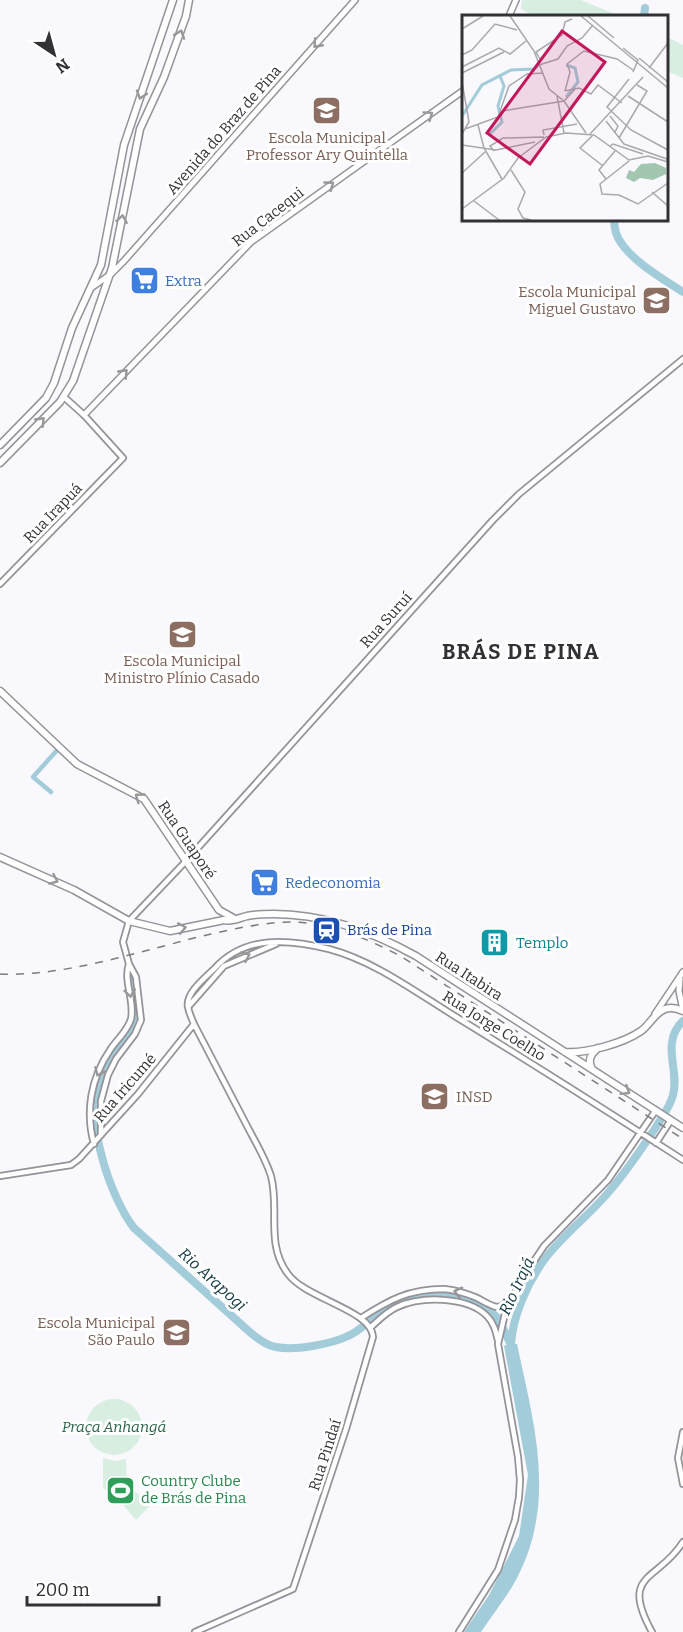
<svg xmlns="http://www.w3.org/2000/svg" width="683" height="1632" font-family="Bitter,serif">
<rect width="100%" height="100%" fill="#f8f8fd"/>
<path fill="#d7eee0" d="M522,0H581L619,16H534L521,9Z
M667,37L683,45V78L667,71Z
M86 1427a28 28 0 1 1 56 0a28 28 0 1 1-56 0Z
M103,1458L115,1461L126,1459L127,1483L150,1506L136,1520L114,1494L111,1496L103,1487Z"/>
<path fill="#a3ccdb" d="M510,1343L517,1344C534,1424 557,1501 517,1578C507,1597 493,1614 481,1632H464L489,1595L519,1536L528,1475L504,1346Z"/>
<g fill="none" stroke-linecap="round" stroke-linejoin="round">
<path stroke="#a3ccdb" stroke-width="4.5" d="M51,792L33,777L59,748"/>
<path stroke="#a3ccdb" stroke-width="8" d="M644,16L645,8
M614,219C614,223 615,229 616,233C624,257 663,279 683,292
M131,976C134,992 139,1011 133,1027C130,1034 124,1040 120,1046C112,1058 104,1070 99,1083C85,1121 110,1197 134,1228L252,1334C260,1340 267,1346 276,1347C295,1351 331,1344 348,1336C362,1330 372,1317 384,1309C414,1288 470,1286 495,1315C501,1323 506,1334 510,1343
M511,1344C513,1315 527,1284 544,1260C561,1237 588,1216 607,1194C625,1173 641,1150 656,1127C662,1117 670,1107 673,1095C680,1070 660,1043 683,1021"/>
<defs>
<path id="tertiary" d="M0,584L123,458L84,415
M188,1007L224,966L276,944
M101,1135V1101L108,1075L116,1059L135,1034L141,1020L136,977L129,964L123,942L129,921L186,861L493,520L519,494L683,359
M656,1143L671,1120
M94,1144C85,1111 91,1078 110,1050C117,1039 127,1032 131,1019C135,1001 123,981 129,964
M0,1176L71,1165L79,1159L138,1094L194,1024
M361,1318C389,1300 409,1289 444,1289C454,1290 465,1293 475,1297C482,1300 490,1306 497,1307C501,1307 505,1303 509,1300
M371,1327C379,1320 386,1312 397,1307C421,1296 467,1296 487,1316C494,1323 496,1332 498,1341
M683,1432L678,1458L683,1484
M195,1632L293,1589L346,1429L373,1337C372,1310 306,1299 288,1274C265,1244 280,1209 271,1176C265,1157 254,1140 245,1122C228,1090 211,1057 194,1024C192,1019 189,1013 188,1007C185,993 206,977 215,968C245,935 289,939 329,949C374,961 414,991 453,1015C530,1062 607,1111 683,1160
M459,1632L498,1570L515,1520L519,1497L520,1480L518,1457L498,1344L506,1309L524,1276L544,1246L608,1180L656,1110
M652,1632C619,1572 658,1582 683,1542"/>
<path id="secondary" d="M509,16L516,0
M91,288L111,274L123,262L355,0
M64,397L84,415L251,242L464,90
M680,979L679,991L683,1010
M655,1014L683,972"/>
<path id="primary" d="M0,445L46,398L54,383L72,328L101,265L124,145L173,0
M0,463L60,402L73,381L112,268L140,129L164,77L186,16L189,0
M0,691L77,764L144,799L219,910L235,919
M0,857L74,890L129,921L170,931L224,920C232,922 239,918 247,916C256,914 265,914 274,914C324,914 373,932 416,956L683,1128
M565,1052C585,1054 624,1043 641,1031C650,1025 654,1013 665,1009C671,1007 677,1008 683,1011
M592,1069C587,1060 591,1054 598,1048"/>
</defs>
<use href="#tertiary" stroke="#939398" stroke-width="8"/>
<use href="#secondary" stroke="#939398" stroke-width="8"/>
<use href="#primary" stroke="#939398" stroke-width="9"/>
<use href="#tertiary" stroke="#fff" stroke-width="4.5"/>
<use href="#secondary" stroke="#fff" stroke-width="5"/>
<use href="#primary" stroke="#fff" stroke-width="6"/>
<path stroke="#7c7c7f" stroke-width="1.5" stroke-dasharray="8 8" stroke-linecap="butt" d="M0,974C67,977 146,949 211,934C238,928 266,922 293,922C330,923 369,939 402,957L683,1139"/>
</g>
<defs><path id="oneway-chevron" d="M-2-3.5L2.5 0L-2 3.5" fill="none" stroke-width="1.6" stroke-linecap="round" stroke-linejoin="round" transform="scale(1.5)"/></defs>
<g stroke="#98989a">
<use href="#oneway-chevron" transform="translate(180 34) rotate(-71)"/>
<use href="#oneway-chevron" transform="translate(317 44) rotate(132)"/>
<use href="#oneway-chevron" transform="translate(141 95) rotate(108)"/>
<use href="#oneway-chevron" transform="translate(429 115) rotate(-35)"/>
<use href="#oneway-chevron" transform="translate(330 185) rotate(-36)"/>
<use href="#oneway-chevron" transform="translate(122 219) rotate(-80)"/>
<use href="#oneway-chevron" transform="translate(124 373) rotate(-46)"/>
<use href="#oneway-chevron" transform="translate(41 421) rotate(-46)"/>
<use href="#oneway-chevron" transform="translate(139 797) rotate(-144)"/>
<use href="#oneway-chevron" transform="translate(54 880) rotate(24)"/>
<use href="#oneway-chevron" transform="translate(182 928) rotate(-11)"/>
<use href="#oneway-chevron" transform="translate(246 956) rotate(-24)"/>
<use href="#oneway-chevron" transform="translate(130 993) rotate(82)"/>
<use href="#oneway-chevron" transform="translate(99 1072) rotate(114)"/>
<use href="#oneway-chevron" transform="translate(626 1091) rotate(32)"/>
<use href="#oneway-chevron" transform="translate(458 1292) rotate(-166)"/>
</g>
<defs>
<symbol id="school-square" viewBox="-11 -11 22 22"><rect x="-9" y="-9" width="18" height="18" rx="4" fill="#8d6e63" stroke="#fff"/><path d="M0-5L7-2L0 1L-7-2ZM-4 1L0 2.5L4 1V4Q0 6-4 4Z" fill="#fff"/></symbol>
<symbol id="supermarket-square" viewBox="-11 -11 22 22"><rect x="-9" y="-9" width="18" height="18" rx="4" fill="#3f7fe0" stroke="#fff"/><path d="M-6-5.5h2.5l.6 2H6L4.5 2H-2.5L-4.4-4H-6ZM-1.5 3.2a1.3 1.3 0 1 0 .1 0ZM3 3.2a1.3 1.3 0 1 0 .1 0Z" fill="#fff"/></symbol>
<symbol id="station-square" viewBox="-11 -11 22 22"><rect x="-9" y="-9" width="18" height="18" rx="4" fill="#1a4fb4" stroke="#fff"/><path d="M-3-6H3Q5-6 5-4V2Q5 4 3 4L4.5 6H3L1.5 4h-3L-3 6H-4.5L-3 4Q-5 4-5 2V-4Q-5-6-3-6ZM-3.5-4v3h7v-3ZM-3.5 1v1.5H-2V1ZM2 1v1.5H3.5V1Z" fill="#fff"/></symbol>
<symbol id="building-square" viewBox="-11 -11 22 22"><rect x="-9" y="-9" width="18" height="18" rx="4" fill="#0f9aa8" stroke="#fff"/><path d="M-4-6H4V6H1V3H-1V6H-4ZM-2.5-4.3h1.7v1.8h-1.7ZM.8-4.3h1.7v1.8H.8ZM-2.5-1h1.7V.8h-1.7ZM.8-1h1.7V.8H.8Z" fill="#fff"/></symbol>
<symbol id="stadium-square" viewBox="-11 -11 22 22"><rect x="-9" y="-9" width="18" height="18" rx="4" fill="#2e9e5b" stroke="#fff"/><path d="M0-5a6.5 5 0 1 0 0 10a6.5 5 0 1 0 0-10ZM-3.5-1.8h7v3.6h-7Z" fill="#fff"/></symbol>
</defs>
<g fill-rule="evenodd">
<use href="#school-square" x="310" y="94" width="33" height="33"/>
<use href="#supermarket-square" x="128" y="264" width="33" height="33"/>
<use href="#school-square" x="640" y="284" width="33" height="33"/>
<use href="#school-square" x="166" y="618" width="33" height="33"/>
<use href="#supermarket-square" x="248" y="866" width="33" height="33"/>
<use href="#station-square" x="310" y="914" width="33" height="33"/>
<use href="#building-square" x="478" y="926" width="33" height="33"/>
<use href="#school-square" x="418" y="1080" width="33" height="33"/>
<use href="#school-square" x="160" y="1316" width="33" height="33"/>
<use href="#stadium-square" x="104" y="1474" width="33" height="33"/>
</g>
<g text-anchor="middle" stroke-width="6" stroke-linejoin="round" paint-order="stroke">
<g font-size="15" fill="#323234" stroke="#fff">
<text transform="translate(224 130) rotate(-49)" y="5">Avenida do Braz de Pina</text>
<text transform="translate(268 217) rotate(-38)" y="5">Rua Cacequi</text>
<text transform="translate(53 513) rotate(-46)" y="5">Rua Irapuá</text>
<text transform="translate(386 620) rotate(-48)" y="5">Rua Suruí</text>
<text transform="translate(187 840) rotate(56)" y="5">Rua Guaporé</text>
<text transform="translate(469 976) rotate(33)" y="5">Rua Itabira</text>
<text transform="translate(494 1026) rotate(32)" y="5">Rua Jorge Coelho</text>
<text transform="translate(125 1088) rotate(-49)" y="5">Rua Iricumé</text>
<text transform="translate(325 1455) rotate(-72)" y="5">Rua Pindaí</text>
</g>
<g font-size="15" fill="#785e54" stroke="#fff">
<text x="327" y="143">Escola Municipal<tspan x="327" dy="17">Professor Ary Quintella</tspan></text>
<text x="636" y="297" text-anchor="end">Escola Municipal<tspan x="636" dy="17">Miguel Gustavo</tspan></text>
<text x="182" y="666">Escola Municipal<tspan x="182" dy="17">Ministro Plínio Casado</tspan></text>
<text x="456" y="1102" text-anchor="start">INSD</text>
<text x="155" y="1328" text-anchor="end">Escola Municipal<tspan x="155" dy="17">São Paulo</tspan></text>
</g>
<g font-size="15" fill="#366cbe" stroke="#fff" text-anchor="start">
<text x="165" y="286">Extra</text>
<text x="285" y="888">Redeconomia</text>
</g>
<g font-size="15" fill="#164399" stroke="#fff" text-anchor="start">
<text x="347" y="935">Brás de Pina</text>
</g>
<g font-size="15" fill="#0d838f" stroke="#fff" text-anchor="start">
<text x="516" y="948">Templo</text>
</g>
<g font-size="15" font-style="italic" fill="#296345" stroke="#fff">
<text x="114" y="1432">Praça Anhangá</text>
</g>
<g font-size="15" fill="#27864d" stroke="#fff" text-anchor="start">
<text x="141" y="1486">Country Clube<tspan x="141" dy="17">de Brás de Pina</tspan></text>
</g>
<g font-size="16" font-style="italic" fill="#0e3440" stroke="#fff">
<text transform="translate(213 1279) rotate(42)" y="6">Rio Arapogi</text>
<text transform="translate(516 1286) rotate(-65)" y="6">Rio Irajá</text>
</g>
<g font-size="21" font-weight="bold" letter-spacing="1.5" fill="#323234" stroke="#fff">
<text x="521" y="659">BRÁS DE PINA</text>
</g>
</g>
<g transform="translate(462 15)">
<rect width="206" height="206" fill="#f8f8fd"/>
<path d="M193,148L204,153V159L191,165L178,163L172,167L164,163L167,155L172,157L179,149Z" fill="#a3c6b1"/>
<path fill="none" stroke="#a3ccdb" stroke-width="3" d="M104,50L113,53L116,67L104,82M0,101L20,70L49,55L72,54L78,49M28,119L40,107L36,91L42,71L38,61"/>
<path fill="none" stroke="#a9a9ad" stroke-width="1.5" d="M48,1L72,36L87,74L102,86L124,118M119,1L206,73M126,1L152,23M0,14L21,1M161,33L176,45L171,57M0,40L10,35L33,9L55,15M177,43L206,67M78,44L74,37L100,20L103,7L110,4M105,49L122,36L155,44L171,55M77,50L96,44L105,31L120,23L131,10M0,52L37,33L48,39L64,26M187,53L206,28M0,58L42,37M167,64L145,92L169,115L206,135M0,67L7,107L0,119M103,76L117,73L129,79L136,70L160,88M103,76L108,57L105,49M95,81L102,118M166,81L206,107M40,96L102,86L114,73M148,101L156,111L153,117M144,106L162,129L205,144M16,110L22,133M3,114L36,102L47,71L65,59L81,58M128,119L181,62M82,120L81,115L115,109M131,120L118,133L141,151M157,123L185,76L175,70M0,130L34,135L73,127M148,131L151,129L181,139M22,133L40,164M32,136L28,131L41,123L82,122M167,146L138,169L140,179L157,180L176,189L206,168M49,155L63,177L56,194L61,203L69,205M0,158L23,137M144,164L137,155L153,136M190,177L206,191M12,186L37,205M0,194L42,163L56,143L84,122L104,118L132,120L167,145L186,141L206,147"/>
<path fill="#c2185b" fill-opacity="0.15" stroke="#c2185b" stroke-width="3" d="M100,16L143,47L68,149L25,118Z"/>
<rect width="206" height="206" fill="none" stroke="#323234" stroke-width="3"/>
</g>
<g transform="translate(54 54) rotate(144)" stroke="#ffffff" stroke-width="4.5" paint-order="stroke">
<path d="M0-4.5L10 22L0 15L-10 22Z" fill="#323234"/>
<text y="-9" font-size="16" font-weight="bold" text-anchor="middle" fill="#323234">N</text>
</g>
<path d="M27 1596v9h132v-9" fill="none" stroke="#323234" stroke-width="3"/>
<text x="36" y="1596" font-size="18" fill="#323234" stroke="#ffffff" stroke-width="4.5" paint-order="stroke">200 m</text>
</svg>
